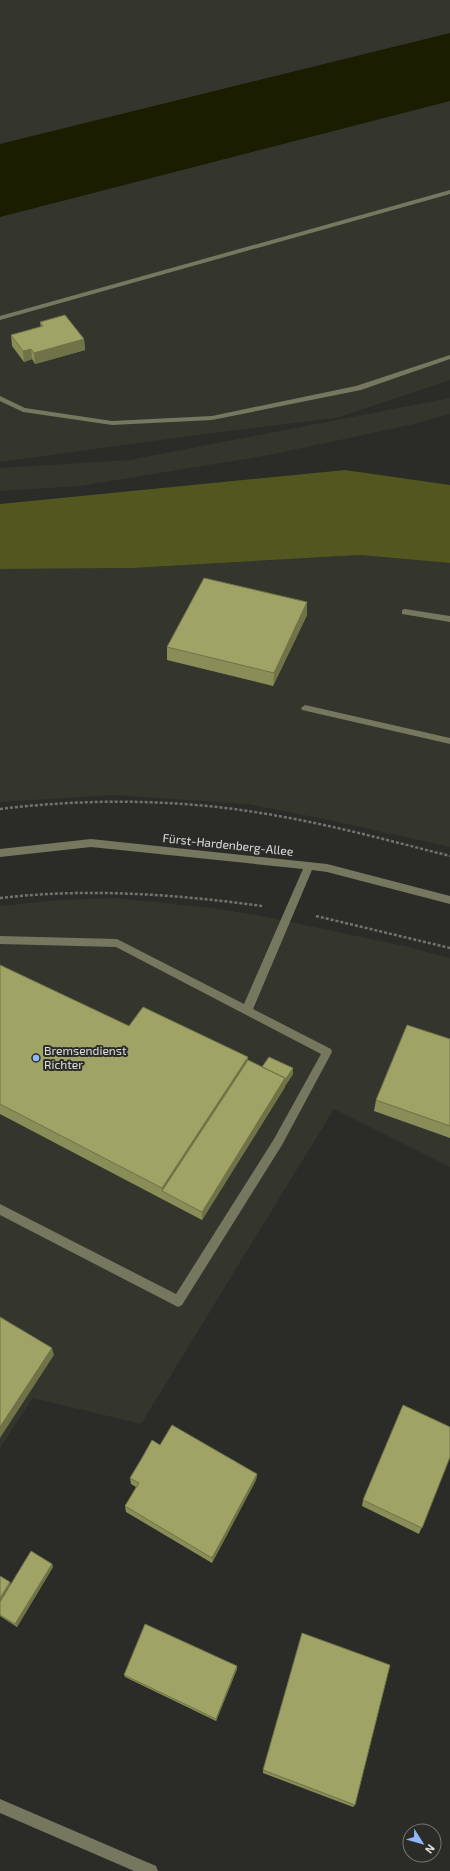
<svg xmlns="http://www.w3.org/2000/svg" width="450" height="1871" font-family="'Exo 2',sans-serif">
<rect width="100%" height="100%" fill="#2b2c28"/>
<path fill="#34352c" d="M0,0H450V380L336,418L197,435L0,462Z
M450,398V414L410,425L269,455L80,486L0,491V468L130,460Z
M360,555L450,563V847L334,821L247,804L115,795L0,802V569L133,568Z
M116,898L211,908L262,916L404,946L450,958V1167L334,1109L141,1424L33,1398L0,1448V906L58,900Z"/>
<path fill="#52561f" d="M345,470L450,485V563L360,555L133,568L0,569V504Z"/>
<path fill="#1b1d00" d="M450,33V101L0,217V144Z"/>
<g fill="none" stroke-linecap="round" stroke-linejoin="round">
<path stroke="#72736f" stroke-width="2.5" stroke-dasharray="3 2" stroke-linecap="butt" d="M0,809C83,799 166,799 248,811C317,821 383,839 450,856
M0,898C88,888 174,894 262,906
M316,916L450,948"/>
<path fill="#75775e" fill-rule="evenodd" d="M450,190V194L0,320V316Z
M450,355V359L361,390L212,420L112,425L23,412L0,401V396L25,408L112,421L212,416L356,386Z
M405,609L450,616V622L402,614V610Z
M305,705L450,738V744L302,710L301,708Z
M91,839L327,864L450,896V904L327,872L312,870L253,1009L331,1049L332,1052L282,1145L182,1305L178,1307L0,1215V1204L176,1294L274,1139L321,1054L116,947L0,944V936L117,939L244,1004L303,869L91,847L0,857V849Z
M0,1799L156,1866L158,1871H134L0,1813Z"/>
</g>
<path fill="#898d58" d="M40,322L84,339L85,350L35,364L32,359L24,362L12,346L11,335L41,327Z
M307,602V615L273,686L167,660V647Z
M0,965L129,1026L248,1057V1060L262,1067L293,1074L285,1086V1087L202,1220L0,1114Z
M450,1039V1138L374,1111L376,1100Z
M160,1445L257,1474L256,1480L212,1563L126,1512L125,1506L136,1487L131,1484L130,1478Z
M450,1457L419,1534L362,1506L363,1500Z
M52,1564L53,1567L17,1627L0,1616V1576L11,1584Z
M237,1666V1669L216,1721L125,1677L124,1675Z
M263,1770L355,1805L353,1807L263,1773Z"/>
<path fill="#6f7347" d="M84,339L85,350L35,364L34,353Z
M31,349L32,359L24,362L23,351Z
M307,602V615L273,686L274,673Z
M248,1057L247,1069L162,1191V1188Z
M293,1068V1074L285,1086V1087L202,1220V1212L285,1078Z
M52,1348L54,1355L0,1438V1427Z
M257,1474L256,1480L212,1563V1558Z
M52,1564L53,1567L17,1627L15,1624Z
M10,1582L12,1587L0,1607V1598Z
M237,1666V1669L216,1721V1719Z"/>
<path fill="#9fa466" stroke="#6f7347" d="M65,315L84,339L34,353L31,349L23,351L11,335L43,326L40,322Z
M204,578L307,602L274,673L167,647Z
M0,965L129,1026L143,1007L248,1057L162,1188L0,1104Z
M407,1025L450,1039V1126L376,1100Z
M269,1057L293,1068L285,1080V1078L262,1067Z
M248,1060L285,1078L202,1212L162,1191Z
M0,1317L52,1348L0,1427Z
M403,1405L450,1427V1457L422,1528L363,1500Z
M172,1425L257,1474L212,1558L125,1506L139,1483L130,1478L142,1458L152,1440L160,1445Z
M31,1551L52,1564L15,1624L0,1615V1602Z
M0,1576L10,1582L0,1598Z
M145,1624L237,1666L216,1719L124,1675Z
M302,1633L390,1665L355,1805L263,1770Z"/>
<circle fill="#92b7fd" stroke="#2b2c28" stroke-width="1.5" cx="36" cy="1058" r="4"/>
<g text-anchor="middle" stroke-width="4" stroke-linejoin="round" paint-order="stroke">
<g font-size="12" fill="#dfe0dd" stroke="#2b2c28">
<text transform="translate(228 845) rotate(6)" y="4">Fürst-Hardenberg-Allee</text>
</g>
<g font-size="12" fill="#dfe0dd" stroke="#2b2c28" text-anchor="start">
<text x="44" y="1055">Bremsendienst<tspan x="44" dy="14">Richter</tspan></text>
</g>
</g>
<g transform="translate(422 1843) rotate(127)"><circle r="19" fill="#2b2c28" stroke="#737470"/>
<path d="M0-3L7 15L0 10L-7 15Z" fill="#92b7fd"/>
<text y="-6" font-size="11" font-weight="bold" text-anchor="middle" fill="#dfe0dd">N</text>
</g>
</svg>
